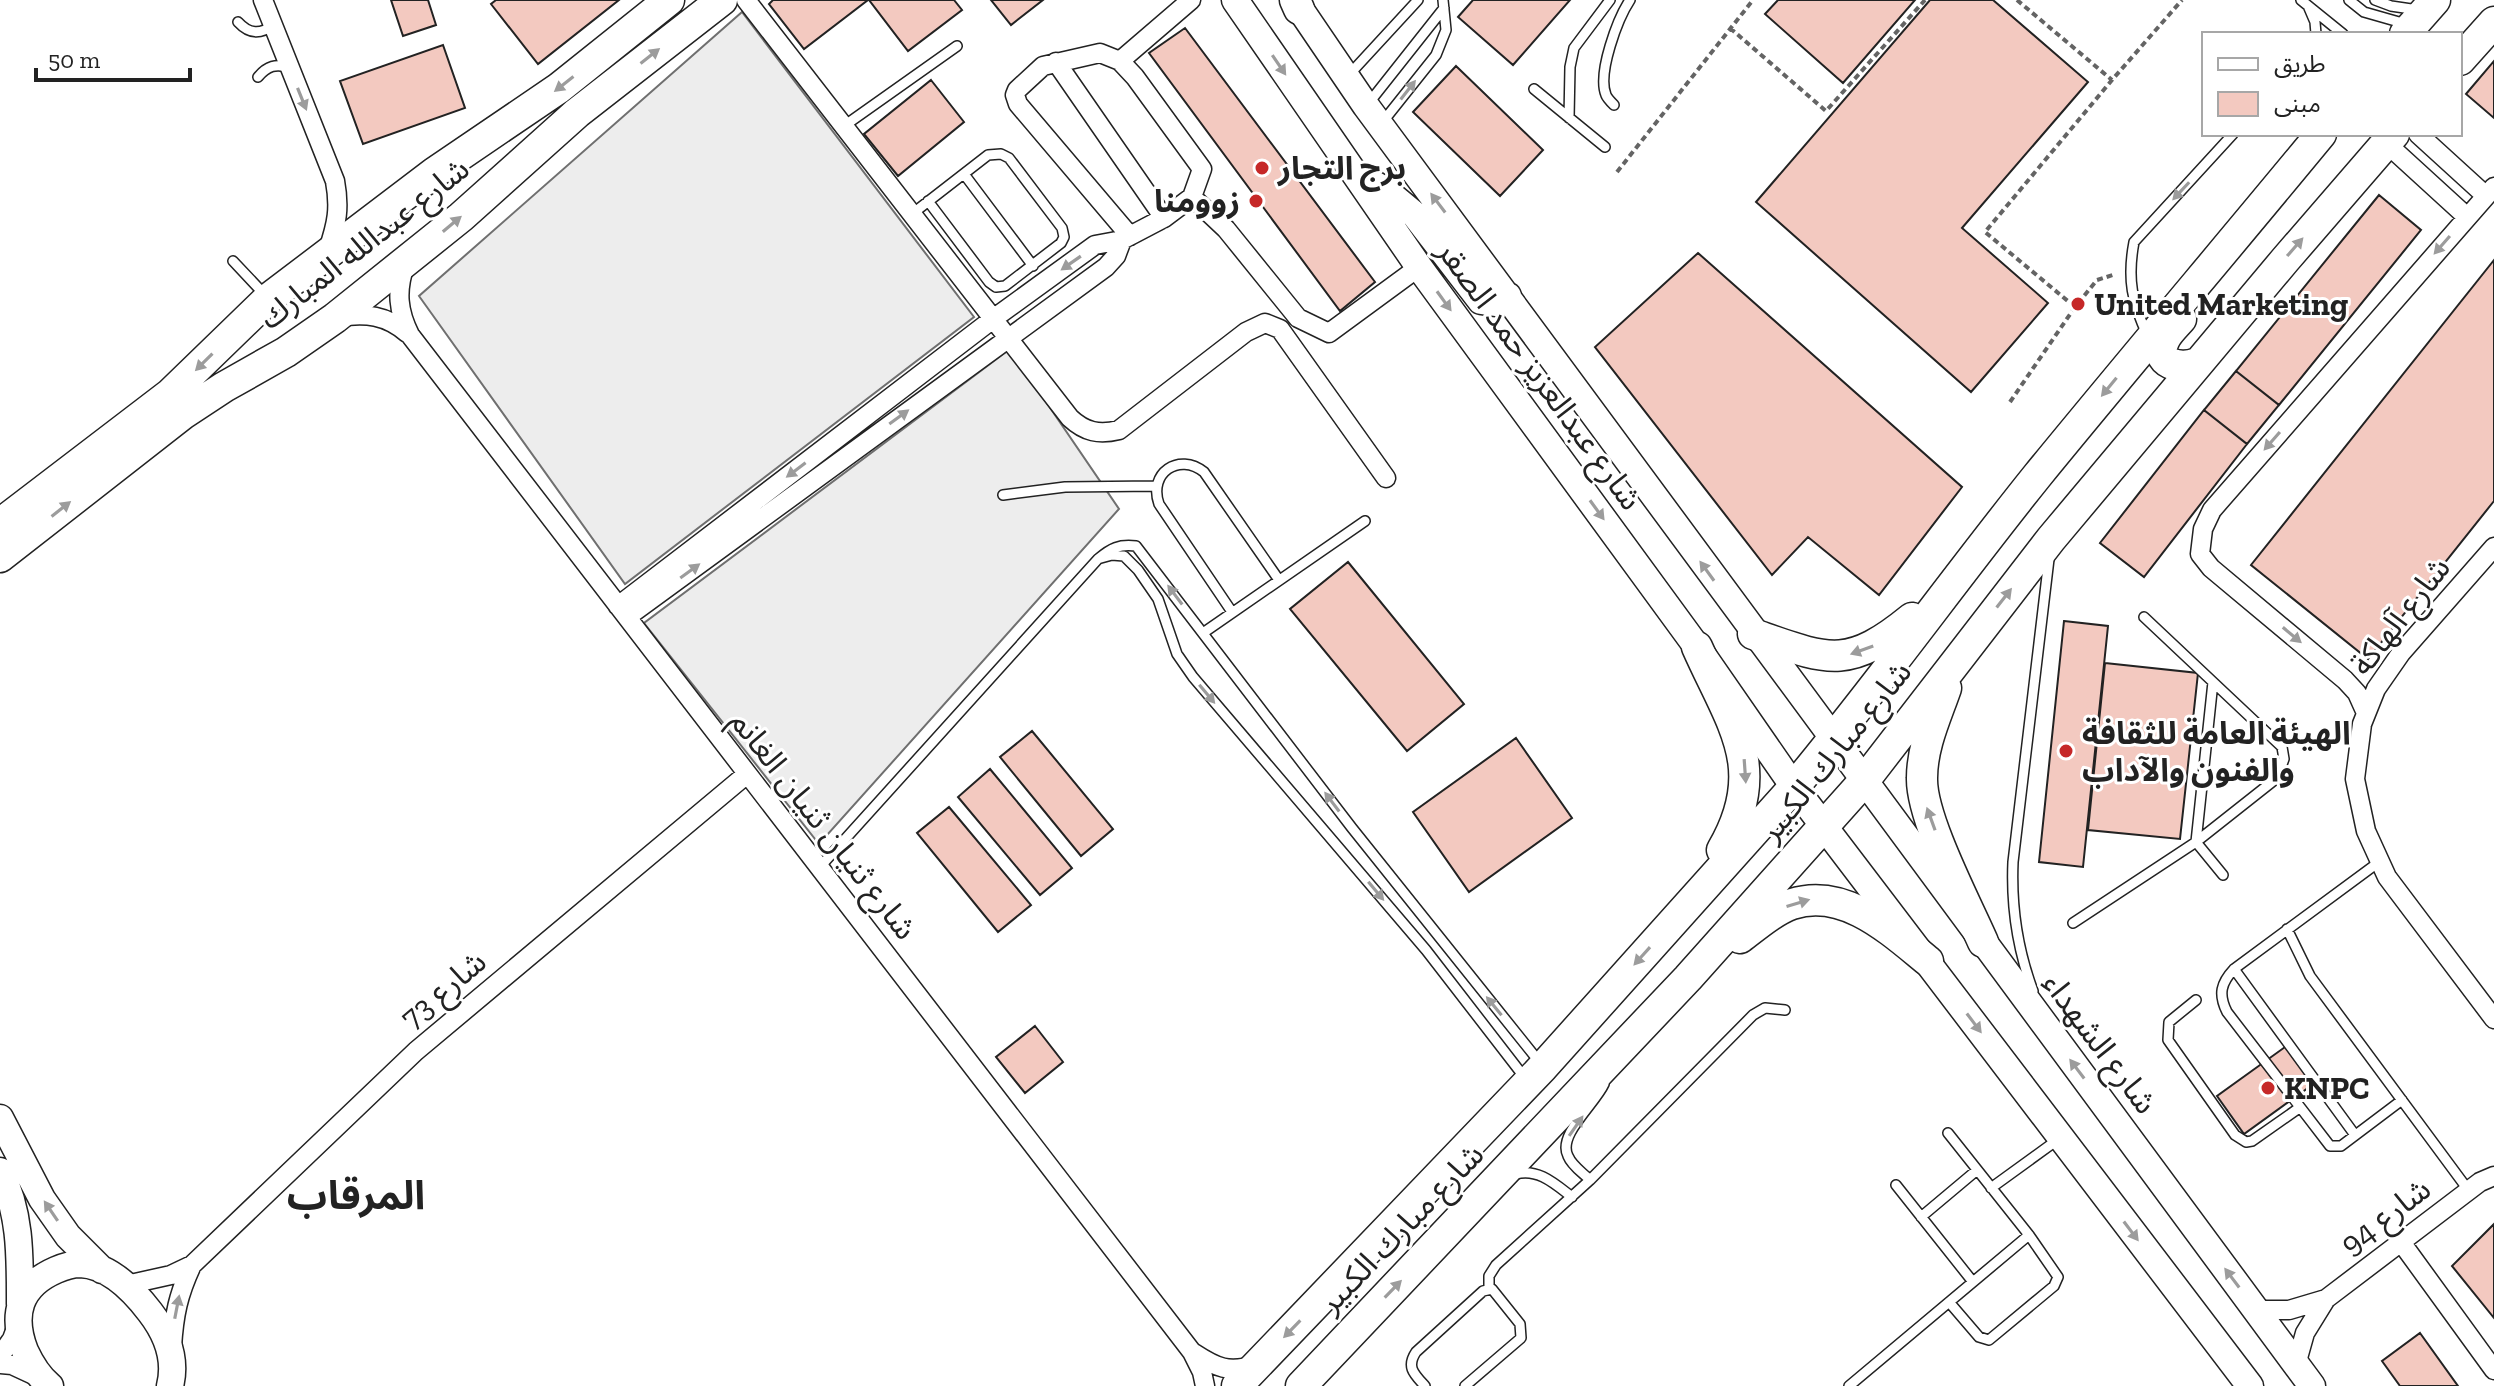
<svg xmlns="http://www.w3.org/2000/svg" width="2494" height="1386" font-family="'Zilla Slab','Noto Sans Arabic',serif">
<rect width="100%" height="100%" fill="#fff"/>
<path fill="#ededed" stroke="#6f6f6f" stroke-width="2" d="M742,12L974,317L625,584L419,296Z
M1010,349L1119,509L819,844L644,623Z"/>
<path fill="#f3c9c0" stroke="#222" stroke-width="2" d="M391,0H428L436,25L403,36Z
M496,0H619L538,64L491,4Z
M773,0H868L804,49L769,4Z
M869,0H954L962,10L908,51Z
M991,0H1043L1011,25Z
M1473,0H1570L1513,65L1458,17Z
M1778,0H1915L1843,83L1765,14Z
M1930,0H1993L2088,82L1962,228L2048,303L1971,392L1756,202Z
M1185,28L1375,282L1340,311L1149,53Z
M443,45L465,108L363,144L340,81Z
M2494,61V118L2466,94Z
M1456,66L1543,150L1500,196L1413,112Z
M931,80L964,122L898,176L864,134Z
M2379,195L2421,230L2279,405L2236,371Z
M1698,253L1962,487L1879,595L1808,537L1772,575L1595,347Z
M2494,260V501L2368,659L2251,565Z
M2236,371L2279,405L2247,444L2204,410Z
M2204,410L2247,444L2144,577L2100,543Z
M1348,562L1464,704L1407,751L1290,609Z
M2064,621L2108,626L2083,867L2039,862Z
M2105,663L2198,673L2180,839L2088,830Z
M1032,731L1113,829L1081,856L1000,757Z
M1516,738L1572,818L1469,892L1413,812Z
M990,769L1072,868L1040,895L958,797Z
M949,807L1031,905L998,932L917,833Z
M1035,1026L1063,1062L1025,1093L996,1057Z
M2292,1042L2319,1080L2244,1134L2217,1096Z
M2494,1224V1318L2452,1266Z
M2420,1333L2458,1386H2400L2382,1361Z"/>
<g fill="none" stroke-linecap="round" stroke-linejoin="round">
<defs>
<path id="lane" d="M2301,0L2343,34
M2349,0L2364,12L2406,24
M2375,0L2391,6L2418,10
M2309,8L2315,22L2316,34
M238,22C249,34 260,35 273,25
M258,77C267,66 276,63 290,68
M1347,77L1418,0
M1534,89L1605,147
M1368,104L1444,8
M1614,105C1612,103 1607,98 1606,95C1597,73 1618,18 1630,0
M1569,118L1570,67L1574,48L1610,0
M1381,124L1436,55L1446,30L1443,0
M844,126L957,46
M964,174L1033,266
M912,214L988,155L1001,154L1009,158L1062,228L1064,237L1061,243L1005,286L996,287L989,282L928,201
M233,261L266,296
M2148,336C2132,303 2127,279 2134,242L2233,134
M1003,495L1065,487L1156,486
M1101,558L1112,555L1124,556L1138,570L1158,599L1177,654L1193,677L1426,950L1525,1078
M1232,612L1159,504C1148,473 1179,452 1204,472L1279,580
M1203,633L1365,521
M2213,682L2196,842L2223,875
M2379,862L2234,969C2221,983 2218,994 2227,1012L2330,1146H2341L2402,1100
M819,868L1098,559C1111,548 1119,544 1136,546L1352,828L1541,1064
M2073,923L2196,842L2277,778L2284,759L2282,747L2144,617
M2287,929L2310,976L2469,1191
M2234,969L2355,1135
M2033,991C2017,948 2011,908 2013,862L2049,559
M2196,1000L2169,1022L2168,1040L2235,1135L2246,1142L2252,1141L2299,1108
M1948,1133L2029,1235L2058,1277L2054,1286L1989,1340L1979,1337L1949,1302
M1516,1174C1538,1168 1555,1184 1572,1197
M1590,1180C1582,1172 1572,1166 1568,1156C1557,1135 1595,1104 1604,1084
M1896,1185L1973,1282
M1991,1188L2060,1138
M1921,1217L1977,1170
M1489,1289V1276L1496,1265L1590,1180L1753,1015L1765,1008L1785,1010
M1425,1386C1414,1374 1406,1367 1416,1352L1483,1291L1492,1289L1520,1324L1521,1338L1465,1386
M1849,1386L2029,1235"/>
<path id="street" d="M263,0L335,181C340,208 337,223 328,250
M746,0L1070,418C1085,432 1099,435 1119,430L1246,332L1265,323L1280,329L1386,478
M1120,61L1191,0
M1056,62L1164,218
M2418,134L2486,196
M2386,143L2467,217
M1192,197L1226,229L1298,318L1329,333L1419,267
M1122,240L1164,218L1192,197L1202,169L1135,77L1120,61L1100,53L1043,66L1017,90L1015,95L1018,104L1130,236
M405,265C396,291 398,311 410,335L1192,1352L1202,1372L1205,1386
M339,317C366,313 386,315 407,333
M2494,547L2401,653L2376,689L2362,724L2355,779L2366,831L2387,877L2494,1019
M618,606L993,319L1095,245L1122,240L1116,256L1106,267L627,617
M2366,713L2357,693L2345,680L2211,568L2200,554L2203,529L2212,510L2494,187
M2401,1242L2494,1370
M126,1285L171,1275L192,1265L416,1051L747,774
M2255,1310H2289L2326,1299
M172,1347C174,1315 178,1295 192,1265
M1194,1353C1217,1368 1228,1373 1256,1365
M0,1356L12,1339L18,1323
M0,1364L12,1365L38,1377
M2296,1365L2305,1333L2326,1299L2480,1182L2494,1176"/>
<path id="secondary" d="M1235,0L1419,267L1697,647L1794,787L2250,1386
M1294,0L1366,106L2312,1386
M1358,175L1385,190L1415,215L1481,301L1495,303L1508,296
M0,1118L42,1199L68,1236L102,1270
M0,1171C21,1213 20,1257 20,1304
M50,1386C39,1377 31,1364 25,1351C11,1315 19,1286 56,1270C63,1267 72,1264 80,1264C109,1265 134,1291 150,1312C167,1334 177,1358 170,1386"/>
<path id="primary" d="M1295,0L1299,9
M2405,34L2435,0
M2460,60L2494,22
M2181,319C2175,326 2167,333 2164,341C2153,364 2181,370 2197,363
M0,524L170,394L268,299L434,173L559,88L669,0
M0,557L183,414L224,387L286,352L335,318L461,217L577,113L722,0
M1753,634C1828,660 1847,671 1912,618
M1697,647C1731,724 1770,768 1722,850
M1946,688C1936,717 1922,746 1922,778C1921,818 1966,903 1983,942
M1740,938C1756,926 1773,911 1792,904C1844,887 1890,930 1928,961
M1237,1386L1543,1067L1794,787C1878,686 1955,578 2037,476C2131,361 2227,248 2321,134
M1301,1386L1688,978L1864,781L2051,539L2285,260L2394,134"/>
</defs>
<use href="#lane" stroke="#222" stroke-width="12"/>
<use href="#street" stroke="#222" stroke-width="21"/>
<use href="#secondary" stroke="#222" stroke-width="29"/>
<use href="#primary" stroke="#222" stroke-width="33"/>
<path stroke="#646464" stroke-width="4" stroke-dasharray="6 4" stroke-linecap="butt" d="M2017,0L2112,80
M1730,28L1826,111L1925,0
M1617,172L1753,0
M2075,307L1985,232L2112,80L2182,0
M2010,402L2075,307L2097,280L2116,274"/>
<use href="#lane" stroke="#fff" stroke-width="9"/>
<use href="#street" stroke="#fff" stroke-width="18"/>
<use href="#secondary" stroke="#fff" stroke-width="26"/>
<use href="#primary" stroke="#fff" stroke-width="30"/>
</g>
<defs><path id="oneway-solid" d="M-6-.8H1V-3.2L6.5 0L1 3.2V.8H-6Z" transform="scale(2)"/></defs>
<g fill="#9c9c9c">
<use href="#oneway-solid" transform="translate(650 56) rotate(-38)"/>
<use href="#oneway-solid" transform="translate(1279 65) rotate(56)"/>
<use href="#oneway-solid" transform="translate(564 84) rotate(142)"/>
<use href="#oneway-solid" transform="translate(1408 90) rotate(-52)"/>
<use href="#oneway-solid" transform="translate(302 99) rotate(68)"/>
<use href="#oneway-solid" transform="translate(2181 191) rotate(133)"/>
<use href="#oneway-solid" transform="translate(1438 203) rotate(-127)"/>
<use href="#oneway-solid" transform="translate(452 224) rotate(-40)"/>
<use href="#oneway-solid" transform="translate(2442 245) rotate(131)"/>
<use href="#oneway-solid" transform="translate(2295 247) rotate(-49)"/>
<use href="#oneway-solid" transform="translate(1071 263) rotate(145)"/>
<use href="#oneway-solid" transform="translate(1444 301) rotate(54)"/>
<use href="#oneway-solid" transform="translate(204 362) rotate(135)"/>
<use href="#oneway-solid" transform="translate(2109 387) rotate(129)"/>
<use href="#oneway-solid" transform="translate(899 417) rotate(-36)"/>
<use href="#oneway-solid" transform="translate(2272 441) rotate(131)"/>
<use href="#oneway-solid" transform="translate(796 470) rotate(143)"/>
<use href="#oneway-solid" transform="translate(61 509) rotate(-38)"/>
<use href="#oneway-solid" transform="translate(1597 510) rotate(54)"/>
<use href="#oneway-solid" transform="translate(690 571) rotate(-36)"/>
<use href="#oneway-solid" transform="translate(1707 571) rotate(-126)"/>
<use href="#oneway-solid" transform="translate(1175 595) rotate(-127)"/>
<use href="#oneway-solid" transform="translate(2004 598) rotate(-52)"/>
<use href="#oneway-solid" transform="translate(2292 635) rotate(40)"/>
<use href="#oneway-solid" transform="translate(1862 650) rotate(160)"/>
<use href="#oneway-solid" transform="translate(1207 694) rotate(50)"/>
<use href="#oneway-solid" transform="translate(1745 771) rotate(86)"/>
<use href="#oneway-solid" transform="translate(1332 802) rotate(-127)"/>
<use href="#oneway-solid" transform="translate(1931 819) rotate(-110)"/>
<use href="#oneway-solid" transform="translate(1376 891) rotate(50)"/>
<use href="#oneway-solid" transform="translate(1798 903) rotate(-17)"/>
<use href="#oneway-solid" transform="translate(1642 956) rotate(132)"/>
<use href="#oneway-solid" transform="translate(1494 1006) rotate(-129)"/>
<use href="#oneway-solid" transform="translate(1974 1023) rotate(53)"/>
<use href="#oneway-solid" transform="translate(2077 1069) rotate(-127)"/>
<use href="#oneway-solid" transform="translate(1576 1126) rotate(-55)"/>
<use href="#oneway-solid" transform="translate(51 1211) rotate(-124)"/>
<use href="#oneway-solid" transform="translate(2131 1231) rotate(53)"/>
<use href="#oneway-solid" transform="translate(2232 1278) rotate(-127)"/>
<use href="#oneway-solid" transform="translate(1393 1289) rotate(-46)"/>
<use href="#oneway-solid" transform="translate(177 1307) rotate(-79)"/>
<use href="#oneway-solid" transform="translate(1292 1329) rotate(134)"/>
</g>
<g fill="#c62828" stroke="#fff" stroke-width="3">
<circle cx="1262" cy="168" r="8"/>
<circle cx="1256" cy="201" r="8"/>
<circle cx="2078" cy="304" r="8"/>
<circle cx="2066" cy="751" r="8"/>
<circle cx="2268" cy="1088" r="8"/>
</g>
<g text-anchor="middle" stroke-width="6" stroke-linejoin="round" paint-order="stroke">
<g font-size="32" font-weight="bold" fill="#222" stroke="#fff" text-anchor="start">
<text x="1278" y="179">برج التجار</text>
<text x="1240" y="212" text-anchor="end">زوومنا</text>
<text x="2094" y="315">United Marketing</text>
<text x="2082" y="744">الهيئة العامة للثقافة<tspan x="2082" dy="37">والفنون والآداب</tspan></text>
<text x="2284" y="1099">KNPC</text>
</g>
<g font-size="32" fill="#222" stroke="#fff">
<text transform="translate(364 243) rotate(-38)" y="11">شارع عبدالله المبارك</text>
<text transform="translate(1540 375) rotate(54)" y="11">شارع عبدالعزيز حمد الصقر</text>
<text transform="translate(2400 616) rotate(-52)" y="11">شارع آلهاكة</text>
<text transform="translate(1835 751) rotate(-51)" y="11">شارع مبارك الكبير</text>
<text transform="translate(824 825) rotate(52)" y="11">شارع ثنيان ثنيان الغانم</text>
<text transform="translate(443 989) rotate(-40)" y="11">شارع 73</text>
<text transform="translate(2100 1043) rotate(53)" y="11">شارع الشهداء</text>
<text transform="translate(2385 1216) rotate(-37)" y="11">شارع 94</text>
<text transform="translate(1401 1228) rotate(-46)" y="11">شارع مبارك الكبير</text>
</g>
<g font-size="40" font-weight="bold" fill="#222" stroke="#fff">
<text x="356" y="1209">المرقاب</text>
</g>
</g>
<rect x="2202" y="32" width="260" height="104" fill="#ffffff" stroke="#a7a7a7" stroke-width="2"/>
<rect x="2218" y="58" width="40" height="12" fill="#ffffff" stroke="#a7a7a7" stroke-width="2"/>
<text x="2274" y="72" font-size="24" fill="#222222">طريق</text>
<rect x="2218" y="92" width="40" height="24" fill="#f3c9c0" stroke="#a7a7a7" stroke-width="2"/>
<text x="2274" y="112" font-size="24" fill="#222222">مبنى</text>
<path d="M36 68v12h154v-12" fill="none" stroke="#222222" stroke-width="4"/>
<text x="48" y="68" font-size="24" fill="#222222" stroke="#ffffff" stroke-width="6" paint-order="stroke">50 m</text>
</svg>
